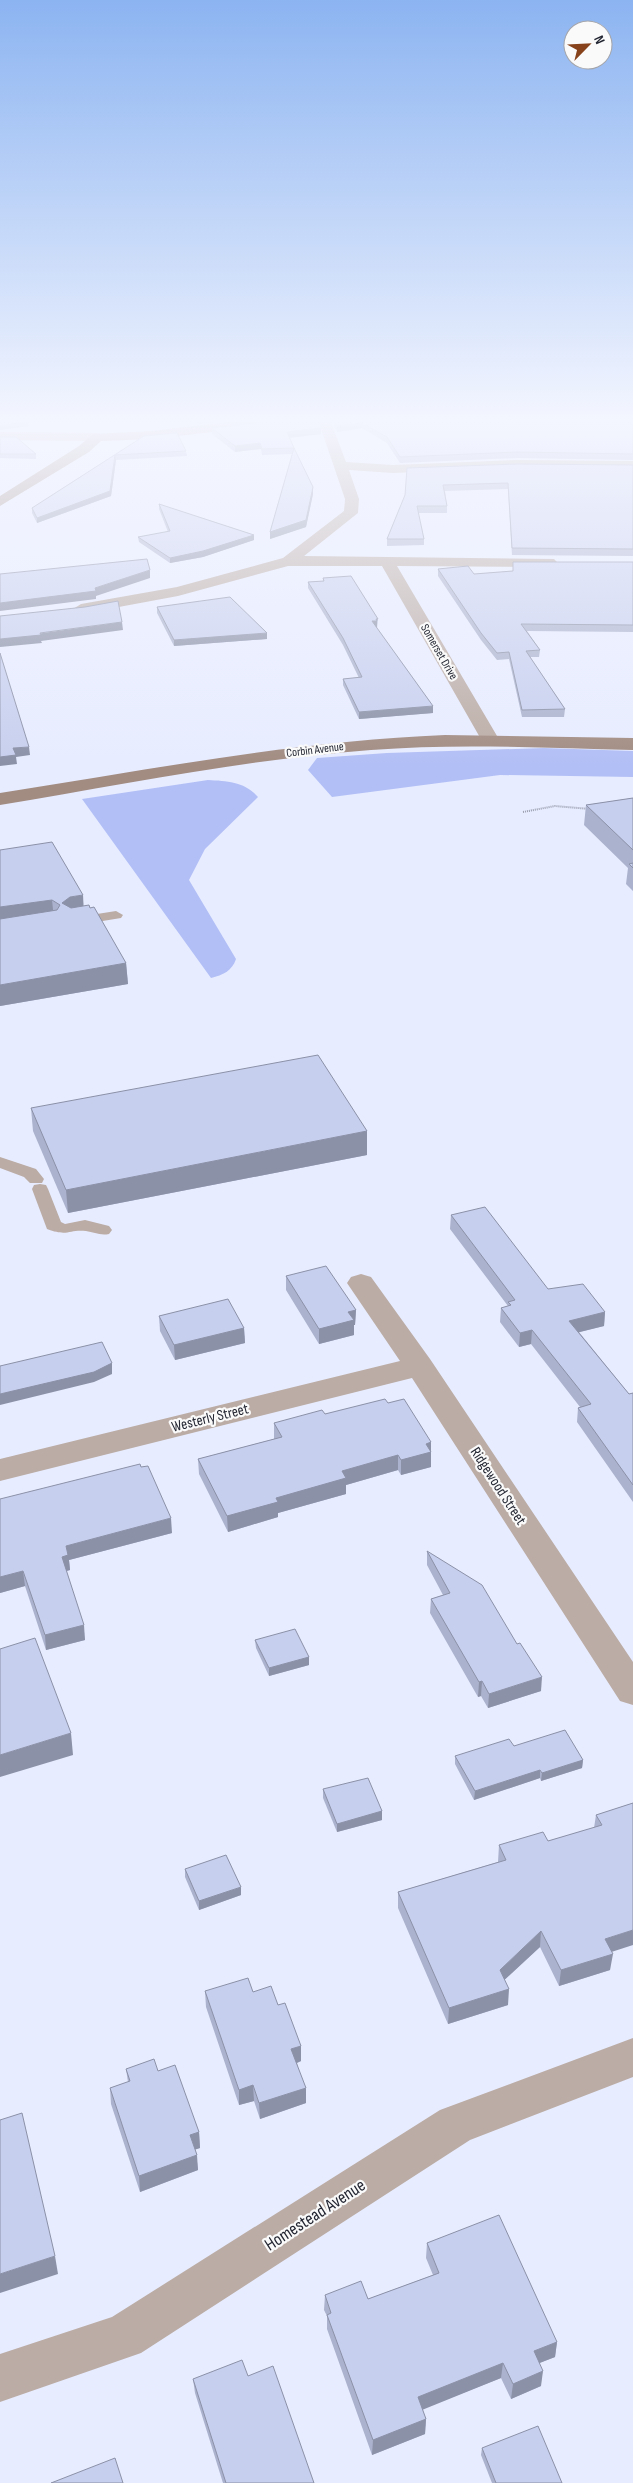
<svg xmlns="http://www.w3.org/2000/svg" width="633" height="2483" font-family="'Sofia Sans Condensed',sans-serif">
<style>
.green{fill:#b2bff6}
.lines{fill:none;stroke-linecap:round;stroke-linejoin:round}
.path{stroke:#9a9eae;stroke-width:2;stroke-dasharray:1 1;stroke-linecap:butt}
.service{fill:#bbaca5;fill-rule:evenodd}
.minor{fill:#bbaca5;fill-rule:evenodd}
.secondary{fill:#a28c82;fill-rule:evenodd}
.wall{fill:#abb2cd}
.shaded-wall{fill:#8b91a7}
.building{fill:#c7cfee;stroke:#8b91a7}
.labels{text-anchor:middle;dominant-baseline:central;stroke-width:4.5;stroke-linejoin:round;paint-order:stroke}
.far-street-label{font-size:12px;fill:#232632;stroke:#fafafa}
.street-label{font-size:15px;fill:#232632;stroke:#fafafa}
.near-street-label{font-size:18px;fill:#232632;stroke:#fafafa}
</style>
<rect width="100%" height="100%" fill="#e7ecff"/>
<g class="green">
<path d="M 544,748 L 633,751 L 633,777 L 500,775 L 332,797 L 308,770 L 317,758 L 387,753 Z"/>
<path d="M 208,780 C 228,781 245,782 258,797 L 205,849 L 189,880 L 236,959 C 232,971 223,975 211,978 L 82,799 Z"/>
</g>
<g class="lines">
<path class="path" d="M 523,812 L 555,806 L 590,809"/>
<g class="service">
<path d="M 116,911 L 123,915 L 121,918 L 78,925 L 71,921 L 78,917 Z"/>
<path d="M 0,1157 L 36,1169 L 44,1179 L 42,1183 L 30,1183 L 24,1177 L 0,1168 Z"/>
<path d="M 40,1184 L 46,1185 L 48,1189 L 61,1222 L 65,1224 L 85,1220 L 109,1226 L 112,1230 L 109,1234 C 100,1236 94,1232 86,1231 C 69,1229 68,1237 47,1229 L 32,1189 L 34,1185 Z"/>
</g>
<g class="minor">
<path d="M 317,417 L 329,417 L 346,462 L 393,465 L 517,460 L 633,461 L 633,469 L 517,468 L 393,473 L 349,470 L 359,499 L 358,513 L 304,556 L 554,559 L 557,562 L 549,567 L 397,566 L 500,741 L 498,745 L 484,745 L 482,741 L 382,566 L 288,566 L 178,596 L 81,614 L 73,609 L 81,604 L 177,587 L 283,558 L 344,511 L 345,499 Z"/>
<path d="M 0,432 L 98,433 L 105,437 L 98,441 L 0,440 Z"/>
<path d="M 361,1274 L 371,1277 L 430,1359 L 633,1662 L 633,1705 L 620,1701 L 412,1378 L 0,1481 L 0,1459 L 400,1361 L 347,1283 L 351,1277 Z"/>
<path d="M 633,2038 L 633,2077 L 470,2140 L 141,2353 L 0,2402 L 0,2354 L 112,2317 L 440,2110 Z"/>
</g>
<g class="secondary">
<path d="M 271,417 L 311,417 L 305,421 L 152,439 L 101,441 L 89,452 L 0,506 L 0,496 L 79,446 L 93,434 L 152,431 Z"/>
<path d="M 445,735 L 633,738 L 633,750 C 546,748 458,743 371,750 C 248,759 122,785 0,805 L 0,793 C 148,770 295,741 445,735 Z"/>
</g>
</g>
<g class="wall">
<path d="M 191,417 L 254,417 L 199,424 Z"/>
<path d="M 330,417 L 621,417 L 633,425 L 633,460 L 517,458 L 400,463 L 387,443 L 362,428 L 337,432 Z"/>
<path d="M 212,428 L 321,434 L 289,438 L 313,494 L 306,527 L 270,539 L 293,454 L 262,455 L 261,449 L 235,452 L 212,434 Z"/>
<path d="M 144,436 L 186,451 L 187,456 L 116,460 L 111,496 L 37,523 L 32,513 L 32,508 Z"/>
<path d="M 0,437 L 36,454 L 36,459 L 0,458 Z"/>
<path d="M 633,465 L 633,556 L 512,555 L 508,489 L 445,491 L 447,506 L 447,513 L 418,513 L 424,539 L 424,545 L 387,546 L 387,539 L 405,495 L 407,468 Z"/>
<path d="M 159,504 L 254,535 L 254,540 L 203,557 L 170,563 L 139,542 L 138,537 L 168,532 L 159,509 Z"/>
<path d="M 513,562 L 633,562 L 633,632 L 527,631 L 540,650 L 539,657 L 530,657 L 565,709 L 564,717 L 522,717 L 509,659 L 497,660 L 481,640 L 438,576 L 438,569 L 474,574 L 513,571 Z"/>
<path d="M 323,578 L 378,619 L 377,628 L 376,628 L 433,713 L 359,719 L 343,685 L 343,679 L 359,678 L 343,645 L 308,588 L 308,582 L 323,581 Z"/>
<path d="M 157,607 L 267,639 L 174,646 L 157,613 Z"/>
<path d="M 633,798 L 633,891 L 626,884 L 628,868 L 584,825 L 586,805 Z"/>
<path d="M 0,850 L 83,906 L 126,963 L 128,984 L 0,1006 Z"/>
<path d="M 31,1108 L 367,1131 L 367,1155 L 68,1213 L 33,1131 Z"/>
<path d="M 451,1215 L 548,1289 L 605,1312 L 604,1326 L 579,1332 L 629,1394 L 633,1393 L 633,1502 L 577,1422 L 578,1408 L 580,1407 L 531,1344 L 519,1347 L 500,1322 L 501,1308 L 508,1306 L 450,1229 Z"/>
<path d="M 286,1276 L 356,1310 L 355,1325 L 354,1325 L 354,1335 L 319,1344 L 286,1290 Z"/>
<path d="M 159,1316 L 244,1328 L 245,1343 L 175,1360 L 160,1331 Z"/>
<path d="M 388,1403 L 431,1442 L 431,1467 L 401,1475 L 398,1470 L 346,1485 L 346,1494 L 278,1513 L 278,1517 L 228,1532 L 199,1474 L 198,1459 L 274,1439 L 274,1423 Z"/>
<path d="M 0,1499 L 172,1533 L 69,1560 L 70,1570 L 66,1571 L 85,1640 L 46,1650 L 25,1586 L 0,1593 Z"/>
<path d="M 427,1551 L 541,1691 L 488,1708 L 481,1696 L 478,1697 L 430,1613 L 431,1599 L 443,1595 L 427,1565 Z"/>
<path d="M 255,1640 L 309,1657 L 309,1665 L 269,1676 L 256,1648 Z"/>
<path d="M 514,1746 L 583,1760 L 582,1768 L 541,1781 L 540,1778 L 474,1800 L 455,1764 L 455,1756 Z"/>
<path d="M 323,1789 L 382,1811 L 382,1820 L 337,1832 L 323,1798 Z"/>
<path d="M 633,1803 L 611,1952 L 610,1970 L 559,1986 L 540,1947 L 504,1980 L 508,2005 L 448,2024 L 398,1908 L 398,1892 L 498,1862 L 499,1845 L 548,1841 L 594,1828 L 596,1815 Z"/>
<path d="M 185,1869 L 241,1895 L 199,1910 L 185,1877 Z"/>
<path d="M 205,1991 L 253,1992 L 301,2046 L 301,2061 L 297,2063 L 306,2103 L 260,2119 L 254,2101 L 239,2105 L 206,2007 Z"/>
<path d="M 126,2069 L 158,2071 L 199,2132 L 200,2148 L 195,2149 L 198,2170 L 140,2192 L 111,2104 L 110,2088 L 128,2082 Z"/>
<path d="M 427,2243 L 557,2342 L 555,2357 L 539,2363 L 541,2386 L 511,2399 L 501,2378 L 422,2409 L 426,2419 L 425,2434 L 372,2455 L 327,2329 L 327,2316 L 324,2310 L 325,2295 L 368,2299 L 433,2275 L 426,2258 Z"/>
<path d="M 248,2376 L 314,2483 L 223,2483 L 195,2393 L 193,2379 Z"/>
<path d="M 482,2448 L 562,2483 L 492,2483 L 481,2455 Z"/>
</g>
<g class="shaded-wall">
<path d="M 205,417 L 254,417 L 199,424 L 199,418 Z"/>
<path d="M 28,421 L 29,426 L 0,430 L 0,426 Z"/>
<path d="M 362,423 L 362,428 L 337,432 L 337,426 Z"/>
<path d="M 321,428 L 321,434 L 287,438 L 287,432 Z"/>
<path d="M 260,443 L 261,449 L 235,452 L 235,446 Z"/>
<path d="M 115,455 L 116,460 L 111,496 L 37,523 L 37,518 Z"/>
<path d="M 313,487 L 313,494 L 306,527 L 270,539 L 270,532 Z"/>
<path d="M 254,535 L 254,540 L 203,557 L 170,563 L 170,558 Z"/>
<path d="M 150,570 L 150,578 L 96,596 L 96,599 L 0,611 L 0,603 L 95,588 Z"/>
<rect x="372" y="621" width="5" height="7"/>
<path d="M 122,622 L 123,630 L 41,641 L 42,643 L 0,647 L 0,639 Z"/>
<path d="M 267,633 L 267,639 L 174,646 L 174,640 Z"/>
<path d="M 433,706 L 433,713 L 359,719 L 359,712 Z"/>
<path d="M 29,747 L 30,755 L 16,757 L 17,764 L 0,766 L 0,757 L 13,748 Z"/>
<path d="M 83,895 L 84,914 L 71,916 L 62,903 L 70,897 Z"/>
<path d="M 52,900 L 54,919 L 0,927 L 0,907 Z"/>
<path d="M 126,963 L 128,984 L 0,1006 L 0,985 Z"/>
<path d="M 367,1131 L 367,1155 L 68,1213 L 66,1190 Z"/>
<path d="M 356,1310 L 355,1325 L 354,1325 L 354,1335 L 319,1344 L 319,1329 L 348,1312 Z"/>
<path d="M 605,1312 L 604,1326 L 568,1335 L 569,1321 Z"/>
<path d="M 244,1328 L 245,1343 L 175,1360 L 174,1345 Z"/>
<path d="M 532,1330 L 531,1344 L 519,1347 L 520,1333 Z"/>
<path d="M 112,1363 L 112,1374 L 94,1382 L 0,1405 L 0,1394 Z"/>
<path d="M 431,1442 L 431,1467 L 401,1475 L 401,1460 L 426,1444 Z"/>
<path d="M 398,1455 L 398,1470 L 346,1485 L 346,1494 L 278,1513 L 278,1517 L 228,1532 L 227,1516 L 276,1498 L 342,1471 Z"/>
<path d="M 171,1518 L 172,1533 L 69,1560 L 70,1570 L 63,1572 L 62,1557 L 66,1546 Z"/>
<path d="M 23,1571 L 25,1586 L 0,1593 L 0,1577 Z"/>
<path d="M 84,1625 L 85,1640 L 46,1650 L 45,1635 Z"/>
<path d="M 309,1657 L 309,1665 L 269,1676 L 269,1668 Z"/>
<path d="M 542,1677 L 541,1691 L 488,1708 L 489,1694 Z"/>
<path d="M 482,1681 L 481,1696 L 478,1697 L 479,1682 Z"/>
<path d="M 71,1733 L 73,1755 L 0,1777 L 0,1755 Z"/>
<path d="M 583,1760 L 582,1768 L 541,1781 L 542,1773 Z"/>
<path d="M 540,1770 L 540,1778 L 474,1800 L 475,1791 Z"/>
<path d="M 382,1811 L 382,1820 L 337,1832 L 337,1824 Z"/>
<path d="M 241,1887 L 241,1895 L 199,1910 L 199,1901 Z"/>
<path d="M 633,1930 L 633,1945 L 602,1955 L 605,1939 Z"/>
<path d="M 541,1931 L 540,1947 L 498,1986 L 500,1970 Z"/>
<path d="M 613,1954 L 610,1970 L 559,1986 L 561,1970 Z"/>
<path d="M 509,1989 L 508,2005 L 448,2024 L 449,2008 Z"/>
<path d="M 301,2046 L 301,2061 L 292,2065 L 291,2049 Z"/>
<path d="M 253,2085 L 254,2101 L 239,2105 L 239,2090 Z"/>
<path d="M 306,2088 L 306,2103 L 260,2119 L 259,2103 Z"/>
<path d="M 199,2132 L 200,2148 L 191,2151 L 190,2135 Z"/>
<path d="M 197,2155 L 198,2170 L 140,2192 L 139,2176 Z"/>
<path d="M 55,2256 L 58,2274 L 0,2293 L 0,2274 Z"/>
<path d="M 557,2342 L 555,2357 L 532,2366 L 534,2351 Z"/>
<path d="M 503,2363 L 501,2378 L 417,2412 L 418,2397 Z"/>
<path d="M 543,2371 L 541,2386 L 511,2399 L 513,2384 Z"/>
<path d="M 426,2419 L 425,2434 L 372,2455 L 373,2440 Z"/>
</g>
<g class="building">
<path d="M 0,417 L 23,417 L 28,421 L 0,426 Z"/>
<path d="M 305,417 L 318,417 L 321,428 L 287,432 L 294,448 L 262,449 L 260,443 L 235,446 L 212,428 Z"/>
<path d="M 333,417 L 621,417 L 633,425 L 633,454 L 517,452 L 400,457 L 387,437 L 362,423 L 337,426 Z"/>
<path d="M 177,433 L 186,451 L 115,455 L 110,491 L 37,518 L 32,508 L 144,436 Z"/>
<path d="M 0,437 L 16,437 L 36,454 L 0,454 Z"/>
<path d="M 294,448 L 313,487 L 306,520 L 270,532 Z"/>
<path d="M 517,464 L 633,465 L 633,549 L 512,548 L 508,483 L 443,485 L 447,506 L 417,506 L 424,539 L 387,539 L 405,495 L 407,468 Z"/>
<path d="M 159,504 L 254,535 L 203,551 L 170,558 L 138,537 L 170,531 Z"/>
<path d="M 147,559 L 150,570 L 95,588 L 96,591 L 0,603 L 0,574 Z"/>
<path d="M 513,562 L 633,562 L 633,625 L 521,624 L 540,650 L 526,651 L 565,709 L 522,710 L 509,652 L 497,653 L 481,633 L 438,569 L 468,566 L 474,574 L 513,571 Z"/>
<path d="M 351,576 L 378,619 L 376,619 L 377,621 L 372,621 L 433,706 L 359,712 L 343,679 L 362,677 L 343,638 L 308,582 L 324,581 L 323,578 Z"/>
<path d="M 230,597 L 267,633 L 174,640 L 157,607 Z"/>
<path d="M 118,601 L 122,622 L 40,633 L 41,635 L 0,639 L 0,616 L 85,607 Z"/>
<path d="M 0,653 L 29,747 L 13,748 L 16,755 L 0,757 Z"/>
<path d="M 633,798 L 633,850 L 586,805 Z"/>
<path d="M 52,842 L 83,895 L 70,897 L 62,903 L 71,908 L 89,905 L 90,908 L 94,907 L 126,963 L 0,985 L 0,919 L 57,910 L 60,905 L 52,900 L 0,907 L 0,850 Z"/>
<path d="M 633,863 L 633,868 L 629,864 Z"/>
<path d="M 318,1055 L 367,1131 L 66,1190 L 31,1108 Z"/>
<path d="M 485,1207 L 548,1289 L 583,1284 L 605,1312 L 569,1321 L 629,1394 L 633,1393 L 633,1485 L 578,1408 L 591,1404 L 532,1330 L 520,1333 L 501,1308 L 511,1305 L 508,1302 L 515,1300 L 451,1215 Z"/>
<path d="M 326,1266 L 356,1310 L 348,1312 L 354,1320 L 319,1329 L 286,1276 Z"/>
<path d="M 228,1299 L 244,1328 L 174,1345 L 159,1316 Z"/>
<path d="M 102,1342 L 112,1363 L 94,1372 L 0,1394 L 0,1366 Z"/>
<path d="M 385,1399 L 388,1403 L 404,1399 L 431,1442 L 426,1444 L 431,1452 L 401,1460 L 398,1455 L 342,1471 L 346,1478 L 276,1498 L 278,1502 L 227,1516 L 198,1459 L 282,1437 L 274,1423 L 322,1410 L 325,1414 Z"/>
<path d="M 140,1464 L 141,1467 L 148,1466 L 171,1518 L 66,1546 L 68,1555 L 62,1557 L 84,1625 L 45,1635 L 23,1571 L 0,1577 L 0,1499 Z"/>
<path d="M 427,1551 L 482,1585 L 517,1644 L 520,1643 L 542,1677 L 489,1694 L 482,1681 L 479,1682 L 431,1599 L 450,1593 Z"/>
<path d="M 295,1629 L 309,1657 L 269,1668 L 255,1640 Z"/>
<path d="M 35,1638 L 71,1733 L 0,1755 L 0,1649 Z"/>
<path d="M 565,1730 L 583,1760 L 542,1773 L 540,1770 L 475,1791 L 455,1756 L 509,1739 L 514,1746 Z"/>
<path d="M 368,1778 L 382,1811 L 337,1824 L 323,1789 Z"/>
<path d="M 633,1803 L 633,1930 L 605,1939 L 613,1954 L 561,1970 L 541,1931 L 500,1970 L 509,1989 L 449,2008 L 398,1892 L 506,1860 L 499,1845 L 543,1832 L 548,1841 L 602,1825 L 596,1815 Z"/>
<path d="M 226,1855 L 241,1887 L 199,1901 L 185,1869 Z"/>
<path d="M 248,1978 L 253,1992 L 271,1986 L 278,2005 L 285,2003 L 301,2046 L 291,2049 L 306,2088 L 259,2103 L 253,2085 L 239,2090 L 205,1991 Z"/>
<path d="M 154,2059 L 158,2071 L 175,2065 L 199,2132 L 190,2135 L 197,2155 L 139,2176 L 110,2088 L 130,2081 L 126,2069 Z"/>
<path d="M 22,2113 L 55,2256 L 0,2274 L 0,2120 Z"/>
<path d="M 499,2215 L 557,2342 L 534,2351 L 543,2371 L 513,2384 L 503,2363 L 418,2397 L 426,2419 L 373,2440 L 327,2315 L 331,2313 L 325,2295 L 361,2281 L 368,2299 L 439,2273 L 427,2243 Z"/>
<path d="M 242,2360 L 248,2376 L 273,2366 L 314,2483 L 226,2483 L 193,2379 Z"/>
<path d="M 538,2426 L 562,2483 L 496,2483 L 482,2448 Z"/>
<path d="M 115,2458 L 123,2483 L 51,2483 Z"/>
</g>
<linearGradient id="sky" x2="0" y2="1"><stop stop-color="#8cb4f1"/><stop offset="0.55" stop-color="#f4f6ff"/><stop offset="1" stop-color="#f4f6ff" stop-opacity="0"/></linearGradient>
<rect width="633" height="765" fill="url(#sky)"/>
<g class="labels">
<g class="far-street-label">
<text transform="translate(439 652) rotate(60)">Somerset Drive</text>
<text transform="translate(315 750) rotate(-7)">Corbin Avenue</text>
</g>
<g class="street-label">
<text transform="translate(210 1418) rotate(-14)">Westerly Street</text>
<text transform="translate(498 1486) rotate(57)">Ridgewood Street</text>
</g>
<g class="near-street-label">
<text transform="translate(315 2215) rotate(-33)">Homestead Avenue</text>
</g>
</g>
<g transform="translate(588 45) rotate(66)"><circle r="24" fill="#fafafa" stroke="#a4a5aa"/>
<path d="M0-4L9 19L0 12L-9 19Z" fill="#87421b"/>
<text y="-8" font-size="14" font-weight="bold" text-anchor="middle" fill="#232632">N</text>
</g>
</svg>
